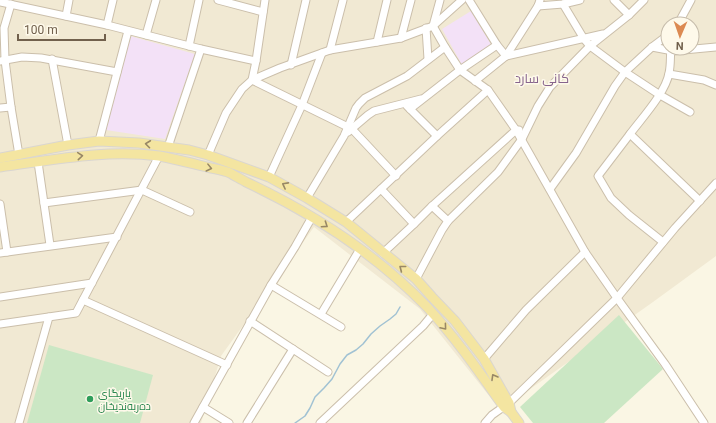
<svg xmlns="http://www.w3.org/2000/svg" width="716" height="423" font-family="Roboto,Cairo,sans-serif">
<style>
.residential{fill:#f1e9d3;fill-rule:evenodd}
.education{fill:#f3e1f7}
.green{fill:#cbe7c4}
.lines{fill:none;stroke-linecap:round;stroke-linejoin:round}
.stream{stroke:#a1c2d3;stroke-width:1.5}
.minor-casing{stroke:#cbbfab;stroke-width:9}
.major-casing{stroke:#dad6d0;stroke-width:11}
.minor{stroke:#fff;stroke-width:7}
.major{stroke:#f4e5a1;stroke-width:9}
.oneway{stroke:#988866}
.leisure-dot{fill:#2e9e5b;stroke:#fef9ea;stroke-width:1.5}
.labels{text-anchor:middle;dominant-baseline:central;stroke-width:3;stroke-linejoin:round;paint-order:stroke}
.leisure-label{font-size:11px;fill:#27864d;stroke:#fef9ea;text-anchor:start}
.quarter-label{font-size:13px;fill:#87648d;stroke:#fef9ea}
</style>
<rect width="100%" height="100%" fill="#faf6e4"/>
<path class="residential" d="M 0,0 L 716,0 L 716,256 L 653,302 L 516,399 L 502,412 L 420,309 L 314,227 L 221,356 L 201,423 L 0,423 ZM 668,24 L 692,24 L 692,48 L 668,48 Z"/>
<g class="education">
<path d="M 471,11 L 492,46 L 462,65 L 442,29 Z"/>
<path d="M 130,36 L 195,54 L 165,139 L 106,130 Z"/>
</g>
<g class="green">
<path d="M 619,315 L 663,369 L 604,423 L 533,423 L 520,407 Z"/>
<path d="M 49,345 L 153,375 L 140,423 L 27,423 Z"/>
</g>
<g class="lines">
<path class="stream" d="M 295,423 L 305,416 L 310,408 L 315,397 L 324,388 L 332,379 L 340,364 L 347,355 L 356,350 L 363,344 L 371,334 L 380,326 L 390,319 L 396,314 L 400,307"/>
<defs>
<g id="minor">
<path d="M 218,0 L 263,12"/>
<path d="M 265,0 L 256,61 L 252,80 L 352,129 L 396,176"/>
<path d="M 440,0 L 433,26 L 445,47 L 460,70 L 488,90 L 516,130 L 585,252 L 617,298 L 665,364 L 704,423"/>
<path d="M 469,0 L 497,45 L 506,56"/>
<path d="M 614,0 L 629,15"/>
<path d="M 0,2 L 107,25 L 201,49 L 256,61"/>
<path d="M 11,4 L 4,28 L 5,60 L 11,107 L 19,155"/>
<path d="M 563,4 L 584,39 L 590,46 L 625,72 L 660,95 L 690,112"/>
<path d="M 538,6 L 563,4 L 580,0"/>
<path d="M 66,16 L 69,0"/>
<path d="M 678,24 L 691,0"/>
<path d="M 107,25 L 113,0"/>
<path d="M 426,28 L 428,59"/>
<path d="M 146,35 L 156,0"/>
<path d="M 401,38 L 411,0"/>
<path d="M 377,42 L 387,0"/>
<path d="M 189,46 L 199,0"/>
<path d="M 652,47 L 673,51 L 716,47"/>
<path d="M 671,48 C 670,56 671,65 669,73 C 666,92 642,118 630,134 L 700,201"/>
<path d="M 330,50 L 343,0"/>
<path d="M 506,56 L 603,34"/>
<path d="M 52,59 L 68,145"/>
<path d="M 0,61 L 22,57 L 41,58 L 117,72"/>
<path d="M 291,65 L 306,0"/>
<path d="M 669,74 L 704,80 L 716,85"/>
<path d="M 475,81 L 506,56 L 538,6 L 540,0"/>
<path d="M 407,106 L 437,136"/>
<path d="M 0,108 L 11,107"/>
<path d="M 410,109 L 460,70 L 497,45"/>
<path d="M 348,132 L 368,115 L 374,111 L 421,99"/>
<path d="M 630,134 L 598,176 L 611,198 L 629,215 L 663,242"/>
<path d="M 99,141 L 128,31"/>
<path d="M 168,147 L 201,49"/>
<path d="M 208,155 L 226,113 L 242,89 L 252,80 L 280,68 L 330,50 L 401,38 L 433,26 L 462,0"/>
<path d="M 38,162 L 50,245"/>
<path d="M 269,177 L 302,105 L 322,53"/>
<path d="M 381,189 L 414,224"/>
<path d="M 550,189 L 576,153 L 615,86 L 625,72 L 652,47 L 668,35"/>
<path d="M 307,198 L 344,136 L 356,108 L 359,104 L 365,98 L 407,76 L 445,47"/>
<path d="M 44,203 L 142,190 L 190,212"/>
<path d="M 0,204 L 7,252"/>
<path d="M 432,206 L 448,221"/>
<path d="M 346,222 L 437,136 L 488,90"/>
<path d="M 0,253 L 117,237"/>
<path d="M 383,253 L 414,224 L 432,206 L 516,130 L 519,130"/>
<path d="M 416,279 L 442,230 L 448,221 L 498,172 L 522,139 L 538,106 L 550,87 L 590,46 L 629,15 L 644,0"/>
<path d="M 271,285 L 341,327"/>
<path d="M 0,297 L 92,283"/>
<path d="M 83,300 L 227,365"/>
<path d="M 321,314 L 360,249"/>
<path d="M 250,321 L 328,372"/>
<path d="M 0,324 L 76,313 L 159,156"/>
<path d="M 484,359 L 526,310 L 585,252"/>
<path d="M 203,407 L 229,423"/>
<path d="M 19,423 L 49,317"/>
<path d="M 194,423 L 271,285 L 295,247 L 312,217"/>
<path d="M 247,423 L 293,349"/>
<path d="M 320,423 L 423,326 L 433,314"/>
<path d="M 485,423 L 492,415 L 509,403 L 617,298 L 675,228 L 716,183"/>
</g>
<g id="major">
<path d="M 0,158 L 68,145 L 99,141 L 139,143 L 189,150 L 208,155 L 269,177 L 307,198 L 346,222 L 416,279 L 432,297 L 455,321 L 484,359 L 509,403 L 511,412"/>
<path d="M 0,167 C 53,160 106,149 159,156 C 175,159 191,163 207,167 C 214,169 223,170 230,173 C 235,176 241,179 246,182 C 312,213 376,254 427,307 C 456,338 480,373 504,407 L 511,412 L 519,423"/>
</g>
</defs>
<use href="#minor" class="minor-casing"/>
<use href="#major" class="major-casing"/>
<use href="#minor" class="minor"/>
<use href="#major" class="major"/>
</g>
<defs><path id="oneway-chevron" d="M-2-3.5L2.5 0L-2 3.5" fill="none" stroke-width="1.6" stroke-linecap="round" stroke-linejoin="round"/></defs>
<g class="oneway">
<use href="#oneway-chevron" transform="translate(148 144) rotate(-173)"/>
<use href="#oneway-chevron" transform="translate(80 156) rotate(-5)"/>
<use href="#oneway-chevron" transform="translate(209 168) rotate(14)"/>
<use href="#oneway-chevron" transform="translate(285 185) rotate(-152)"/>
<use href="#oneway-chevron" transform="translate(325 225) rotate(34)"/>
<use href="#oneway-chevron" transform="translate(402 268) rotate(-142)"/>
<use href="#oneway-chevron" transform="translate(444 327) rotate(50)"/>
<use href="#oneway-chevron" transform="translate(494 377) rotate(-120)"/>
</g>
<circle class="leisure-dot" cx="90" cy="399" r="4"/>
<g class="labels">
<g class="leisure-label">
<text x="98" y="393">یاریگاى<tspan x="98" dy="13">ده‌ربه‌ندیخان</tspan></text>
</g>
<g class="quarter-label">
<text x="542" y="78">کانی سارد</text>
</g>
</g>
<g transform="translate(680 36) rotate(182)"><circle r="19" fill="#fef9ea" stroke="#c6bcab"/>
<path d="M0-3L7 15L0 10L-7 15Z" fill="#dc8a52"/>
<text y="-6" font-size="11" font-weight="bold" text-anchor="middle" fill="#71604c">N</text>
</g>
<path d="M18 34v6h87v-6" fill="none" stroke="#71604c" stroke-width="2"/>
<text x="24" y="34" font-size="12" fill="#71604c" stroke="#fef9ea" stroke-width="3" paint-order="stroke">100 m</text>
</svg>
